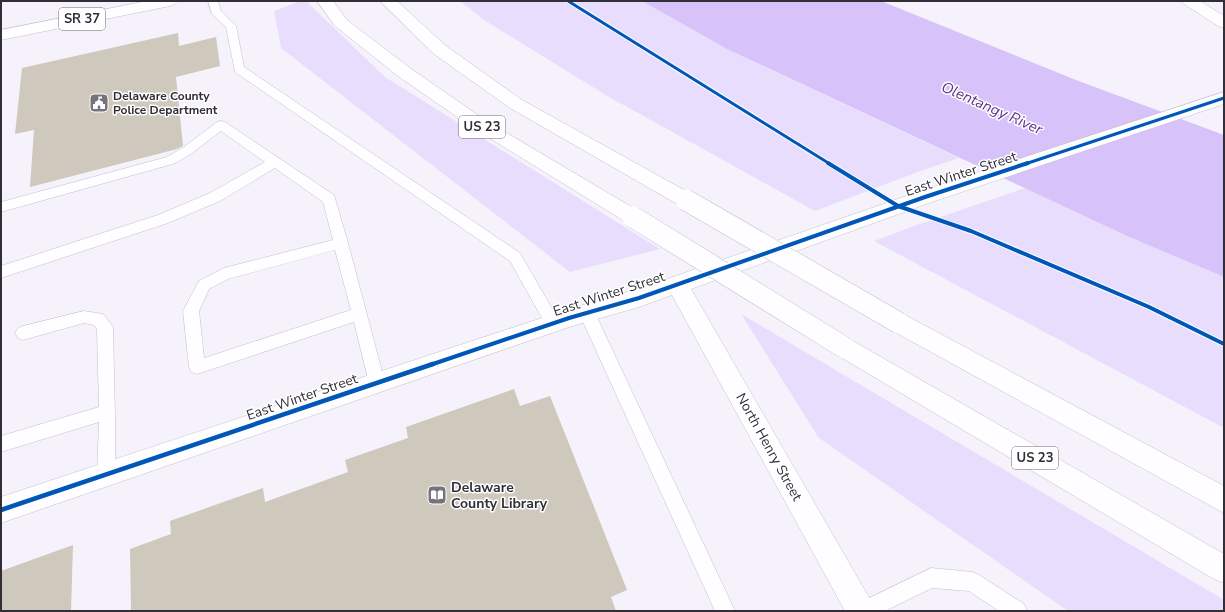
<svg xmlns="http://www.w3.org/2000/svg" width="1225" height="612" font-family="'Nunito Sans',sans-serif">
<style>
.green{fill:#e8ddfd}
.water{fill:#d7c2fa}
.building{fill:#cec8bd}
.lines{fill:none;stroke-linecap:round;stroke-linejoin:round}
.lane-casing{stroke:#c4c0ca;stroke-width:1}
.street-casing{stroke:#c4c0ca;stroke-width:1}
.highway-casing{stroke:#c4c0ca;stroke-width:1}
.lane{fill:#fefdff;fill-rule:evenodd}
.street{fill:#fefdff;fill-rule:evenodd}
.highway{fill:#fefdff;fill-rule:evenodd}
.highway-bridge-casing{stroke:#c4c0ca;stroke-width:22;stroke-linecap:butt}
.highway-bridge{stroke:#fefdff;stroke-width:21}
.cycleway-far2-casing{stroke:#fff;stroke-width:5}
.cycleway-far1-casing{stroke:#fff;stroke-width:6}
.cycleway-casing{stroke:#fff;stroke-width:7}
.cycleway-far2{stroke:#0057b8;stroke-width:3}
.cycleway-far1{stroke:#0057b8;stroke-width:4}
.cycleway{stroke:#0057b8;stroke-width:4.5}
.labels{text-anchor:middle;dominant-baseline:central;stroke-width:3;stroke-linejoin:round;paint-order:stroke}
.far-poi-label{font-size:12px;font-weight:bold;fill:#322e38;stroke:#fff;text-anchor:start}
.shield{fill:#fff;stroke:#706d74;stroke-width:1}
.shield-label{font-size:13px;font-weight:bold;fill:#322e38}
.street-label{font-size:14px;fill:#322e38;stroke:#fff}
.poi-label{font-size:14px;font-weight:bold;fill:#322e38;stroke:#fff;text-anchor:start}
.water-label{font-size:15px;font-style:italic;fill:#5b358b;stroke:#fff}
</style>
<rect width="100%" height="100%" fill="#f5f2fc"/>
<g class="green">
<path d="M 301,1 L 306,1 L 385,77 L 660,249 L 570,272 L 281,48 L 274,11 Z"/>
<path d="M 460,1 L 642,1 L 727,49 L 959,158 L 920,171 L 815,211 L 609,97 L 484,20 Z"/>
<path d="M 1025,188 L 1127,236 L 1224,277 L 1224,428 L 874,241 L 917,225 Z"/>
<path d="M 741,314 L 1224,600 L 1224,611 L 1068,611 L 819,438 Z"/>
</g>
<path class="water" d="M 642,1 L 881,1 L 1076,80 L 1224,135 L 1224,277 L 1127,236 L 727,49 Z"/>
<g class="building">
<path d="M 178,33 L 179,46 L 216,37 L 220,66 L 176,77 L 183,146 L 177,149 L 30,187 L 34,130 L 15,134 L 22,68 Z"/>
<path d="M 514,389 L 520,406 L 550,396 L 627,590 L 611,597 L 616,611 L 131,611 L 130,549 L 171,534 L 170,521 L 263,488 L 265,502 L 348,472 L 345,460 L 408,438 L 406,427 Z"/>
<path d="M 73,545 L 71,611 L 1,611 L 1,571 Z"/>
</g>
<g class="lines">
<defs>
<g id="lane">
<path d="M 208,1 L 218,1 L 221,11 L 236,26 L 244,67 L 520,253 L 558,319 L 561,324 L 558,329 L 553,330 L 548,329 L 510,261 L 235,72 L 226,27 L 212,14 Z"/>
<path d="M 221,121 L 225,122 L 334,195 L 348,243 L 385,383 L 383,388 L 377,390 L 371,388 L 369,383 L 354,322 L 197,374 L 191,372 L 189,367 L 183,311 L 199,281 L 224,268 L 333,240 L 323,202 L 275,168 L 220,201 L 168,223 L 1,278 L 1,266 L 158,215 L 210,193 L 265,162 L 221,131 L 192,153 L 176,163 L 1,212 L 1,202 L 167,157 L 184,147 L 217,122 ZM 335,250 L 351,310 L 204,358 L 199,311 L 209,289 L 228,279 Z"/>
<path d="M 587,307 L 592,309 L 595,313 L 735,611 L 715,611 L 579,313 L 582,309 Z"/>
<path d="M 84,311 L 103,314 L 113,327 L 115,417 L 115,474 L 112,480 L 106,482 L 100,480 L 97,474 L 99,422 L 1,452 L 1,436 L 99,407 L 97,329 L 94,325 L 84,323 L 23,340 L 18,338 L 15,333 L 18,328 L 23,326 Z"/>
<path d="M 931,568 L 972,572 L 979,575 L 1024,604 L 1027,611 L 999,611 L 969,591 L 932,588 L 885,611 L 854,611 L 857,604 Z"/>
</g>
<g id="street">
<path d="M 1181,1 L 1200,1 L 1224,16 L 1224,28 L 1218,26 L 1184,4 Z"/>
<path d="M 1224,92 L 1224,104 L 932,202 L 691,289 L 871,601 L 875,611 L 845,611 L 672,295 L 639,307 L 569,327 L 1,523 L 1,497 L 569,309 L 638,289 L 918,192 Z"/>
</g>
<g id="highway">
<path d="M 147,1 L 178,1 L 175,4 L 170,6 L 1,40 L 1,30 Z"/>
<path d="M 317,1 L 333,1 L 347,20 L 410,68 L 485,120 L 640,212 L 643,217 L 640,222 L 633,225 L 626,222 L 473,128 L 398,76 L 335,26 Z"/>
<path d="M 380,1 L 397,1 L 446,46 L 522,100 L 693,195 L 696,200 L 693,205 L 686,207 L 679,205 L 510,108 L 434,54 Z"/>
<path d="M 899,314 L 907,316 L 1224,486 L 1224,513 L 891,330 L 888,323 L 891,316 Z"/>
<path d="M 845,338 L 853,341 L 1224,554 L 1224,583 L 1214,579 L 837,355 L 834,348 L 837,341 Z"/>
</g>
</defs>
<use href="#lane" class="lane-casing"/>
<use href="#street" class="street-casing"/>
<use href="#highway" class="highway-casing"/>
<use href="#lane" class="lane"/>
<use href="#street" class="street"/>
<use href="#highway" class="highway"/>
<defs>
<g id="highway-bridge">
<path d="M 686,200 L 899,323"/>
<path d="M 633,217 L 845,348"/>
</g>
</defs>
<use href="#highway-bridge" class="highway-bridge-casing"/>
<use href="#highway-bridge" class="highway-bridge"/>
<defs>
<g id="cycleway-far2">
<path d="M 568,1 L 830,164"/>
<path d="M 1025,164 L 1224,98"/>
</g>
<g id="cycleway-far1">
<path d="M 828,163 L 898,206 L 971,231 L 1149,307 L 1224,344"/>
<path d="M 430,365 L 569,318 L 639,298 L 925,197 L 1028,163"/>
</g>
<path id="cycleway" d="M 1,510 L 433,364"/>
</defs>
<use href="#cycleway-far2" class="cycleway-far2-casing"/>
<use href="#cycleway-far1" class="cycleway-far1-casing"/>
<use href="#cycleway" class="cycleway-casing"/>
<use href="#cycleway-far2" class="cycleway-far2"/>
<use href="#cycleway-far1" class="cycleway-far1"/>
<use href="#cycleway" class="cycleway"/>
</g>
<defs>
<symbol id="civic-square" viewBox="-11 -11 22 22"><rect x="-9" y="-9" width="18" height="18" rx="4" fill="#76737d" stroke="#fff"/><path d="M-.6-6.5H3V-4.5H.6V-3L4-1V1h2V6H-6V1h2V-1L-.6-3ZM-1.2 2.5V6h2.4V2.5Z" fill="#fff"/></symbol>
<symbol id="library-square" viewBox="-11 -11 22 22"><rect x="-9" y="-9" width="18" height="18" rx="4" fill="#76737d" stroke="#fff"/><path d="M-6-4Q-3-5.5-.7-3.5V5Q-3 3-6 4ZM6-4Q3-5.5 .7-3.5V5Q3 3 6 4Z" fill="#fff"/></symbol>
</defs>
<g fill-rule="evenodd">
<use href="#civic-square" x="88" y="92" width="22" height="22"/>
<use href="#library-square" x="426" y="484" width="22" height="22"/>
</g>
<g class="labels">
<g class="far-poi-label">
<text x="113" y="96">Delaware County<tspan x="113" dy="14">Police Department</tspan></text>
</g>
<g class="shield">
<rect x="59" y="8" width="46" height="22" rx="3"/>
<rect x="459" y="116" width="46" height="22" rx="3"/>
<rect x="1012" y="447" width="46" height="22" rx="3"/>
</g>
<g class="shield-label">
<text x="82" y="19">SR 37</text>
<text x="482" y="127">US 23</text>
<text x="1035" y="458">US 23</text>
</g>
<g class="street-label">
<text transform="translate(961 174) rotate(-18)">East Winter Street</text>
<text transform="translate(609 294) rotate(-18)">East Winter Street</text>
<text transform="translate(302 397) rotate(-19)">East Winter Street</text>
<text transform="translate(769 447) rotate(61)">North Henry Street</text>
</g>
<g class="poi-label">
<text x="451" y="487">Delaware<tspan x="451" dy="16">County Library</tspan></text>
</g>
<g class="water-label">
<text transform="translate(992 108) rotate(24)">Olentangy River</text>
</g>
</g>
<rect width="1225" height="612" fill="none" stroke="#322e38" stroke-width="4"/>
</svg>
